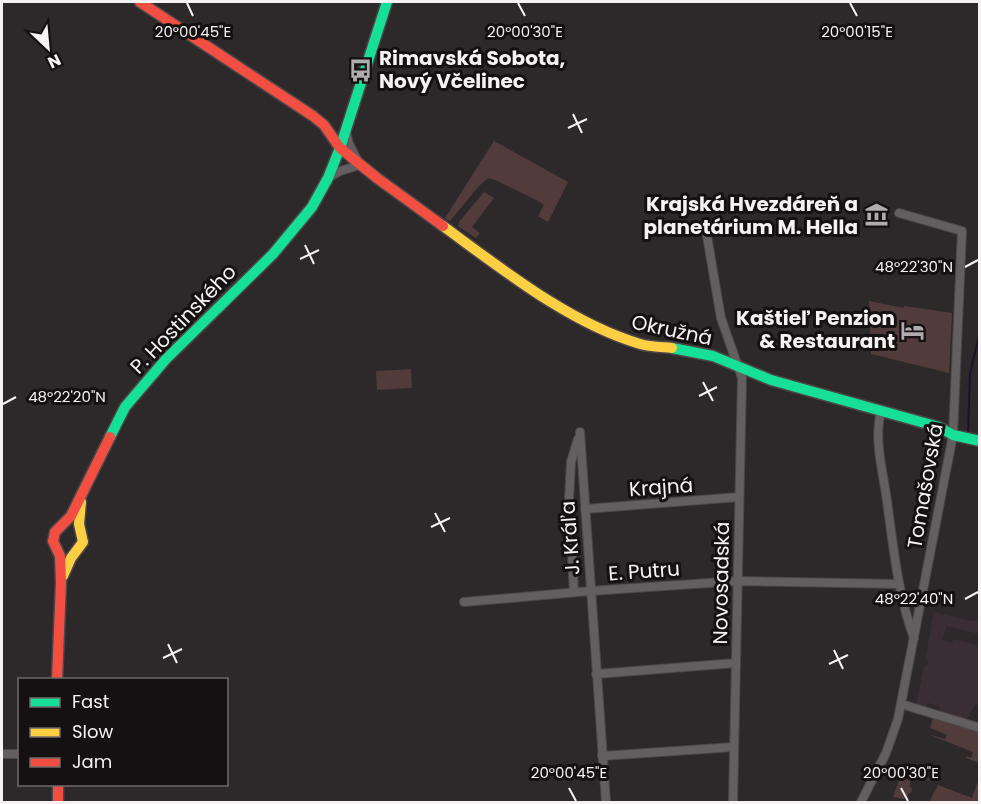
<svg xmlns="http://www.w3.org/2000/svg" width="981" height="804" font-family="Poppins,sans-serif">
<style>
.built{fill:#3a2d34}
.green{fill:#513c3b}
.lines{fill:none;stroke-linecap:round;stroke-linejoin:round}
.stream{stroke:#1e1028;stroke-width:2}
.street-casing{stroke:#4b4749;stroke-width:10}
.fast-casing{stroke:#4b4749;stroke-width:13}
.slow-casing{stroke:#4b4749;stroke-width:13}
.jam-casing{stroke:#4b4749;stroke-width:13}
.street{stroke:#635f61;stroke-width:8}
.fast{stroke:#16e098;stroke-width:10}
.slow{stroke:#ffcf43;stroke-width:10}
.jam{stroke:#f24e42;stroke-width:10}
.ticks{fill:none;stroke:#f6f1f3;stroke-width:2}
.labels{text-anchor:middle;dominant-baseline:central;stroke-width:6;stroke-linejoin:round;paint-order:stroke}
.poi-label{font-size:20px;font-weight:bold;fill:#f6f1f3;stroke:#151113;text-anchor:end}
.street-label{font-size:20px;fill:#f6f1f3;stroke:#151113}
.ticks-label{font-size:15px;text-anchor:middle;fill:#f6f1f3;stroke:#151113;stroke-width:6;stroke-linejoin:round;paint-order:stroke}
</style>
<rect width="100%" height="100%" fill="#2d292b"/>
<path class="built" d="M 934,612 L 972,621 L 979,619 L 979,634 L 947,626 L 942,640 L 951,643 L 954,639 L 979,646 L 979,706 L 975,705 L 966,721 L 938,712 L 940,707 L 928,703 L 926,708 L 916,705 L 924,666 L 927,666 L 928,661 L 925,660 Z"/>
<g class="green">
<path d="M 494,141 L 568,182 L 548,222 L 538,216 L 544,205 L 538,201 L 493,179 L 488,178 L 479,186 L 450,221 L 445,218 Z"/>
<path d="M 484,192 L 494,198 L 472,227 L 480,233 L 476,238 L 458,226 L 459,222 Z"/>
<path d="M 869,301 L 903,308 L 904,306 L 952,313 L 949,373 L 871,354 Z"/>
<path d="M 411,369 L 412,388 L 377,390 L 376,371 Z"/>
<path d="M 933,718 L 979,731 L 979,763 L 966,758 L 966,756 L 971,758 L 973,752 L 928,734 L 945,739 L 947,735 L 930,728 Z"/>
<path d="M 903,770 L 931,779 L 930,781 L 917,776 L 912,777 L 909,787 L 912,788 L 912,791 L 904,799 L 893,797 Z"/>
<path d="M 979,778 L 979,802 L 929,802 L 938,785 L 972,798 Z"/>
</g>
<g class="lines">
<path class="stream" d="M 968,433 L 970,373 L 980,332"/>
<defs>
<g id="street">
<path d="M 328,178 L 340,171 L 360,165 L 349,144 L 346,132"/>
<path d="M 707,236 L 721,318 L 742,378 L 733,802"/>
<path d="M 881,412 C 874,437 882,469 886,494 C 893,543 897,592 914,638"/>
<path d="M 580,432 L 606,802"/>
<path d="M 585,509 L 739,497"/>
<path d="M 574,592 L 569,500 L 571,462 L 578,439"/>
<path d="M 464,602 L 590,591 L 738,581 L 899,584"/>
<path d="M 596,674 L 736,663"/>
<path d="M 901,704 L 980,728"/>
<path d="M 2,754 L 20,754"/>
<path d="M 602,756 L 734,747"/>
<path d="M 861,802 L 886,753 L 898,719 L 953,435 L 962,231 L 899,213"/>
</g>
<g id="fast">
<path d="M 672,348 L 713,356 L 771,380 L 939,427 L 953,435 L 980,441"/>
<path d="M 110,437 L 125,407 L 166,359 L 273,254 L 312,207 L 328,178 L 340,148 L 387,2"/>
</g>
<g id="slow">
<path d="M 443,226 C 502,269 569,323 640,344 C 650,347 662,347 672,348"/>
<path d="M 63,576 L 71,558 L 83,542 L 79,524 L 81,502"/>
</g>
<g id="jam">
<path d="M 140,2 L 313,116 L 324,125 L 340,148 L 377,178 L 443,226"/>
<path d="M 57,680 L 61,582 L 60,556 L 53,541 L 55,532 L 71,516 L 110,437"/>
<path d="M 58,784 L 58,802"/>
</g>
</defs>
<use href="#street" class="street-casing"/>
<use href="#fast" class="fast-casing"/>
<use href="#slow" class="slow-casing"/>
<use href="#jam" class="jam-casing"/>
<use href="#street" class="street"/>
<use href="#fast" class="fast"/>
<use href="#slow" class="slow"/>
<use href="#jam" class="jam"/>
</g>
<path class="ticks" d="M 187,3 L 193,16M 518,3 L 525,16M 850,3 L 857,16M 573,114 L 582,133M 568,128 L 587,119M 305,245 L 314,264M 300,259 L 319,250M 965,267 L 978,260M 703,382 L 713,401M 699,396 L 717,387M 3,404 L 16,397M 435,513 L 445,532M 431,527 L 450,518M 965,599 L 978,592M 168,644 L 177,663M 834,650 L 843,669M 163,658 L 182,649M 829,664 L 848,655M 569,788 L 576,801M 901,788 L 908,801"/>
<defs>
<symbol id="bus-bare" viewBox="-9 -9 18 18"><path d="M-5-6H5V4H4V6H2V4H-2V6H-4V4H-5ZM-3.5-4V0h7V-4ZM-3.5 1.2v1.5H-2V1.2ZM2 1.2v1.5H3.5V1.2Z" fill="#b0abad" stroke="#151113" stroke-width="2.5" paint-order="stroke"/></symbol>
<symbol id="museum-bare" viewBox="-9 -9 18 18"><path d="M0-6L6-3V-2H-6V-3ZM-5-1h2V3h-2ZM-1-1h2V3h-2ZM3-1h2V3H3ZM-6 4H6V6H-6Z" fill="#b0abad" stroke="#151113" stroke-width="2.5" paint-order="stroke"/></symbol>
<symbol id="hotel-bare" viewBox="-9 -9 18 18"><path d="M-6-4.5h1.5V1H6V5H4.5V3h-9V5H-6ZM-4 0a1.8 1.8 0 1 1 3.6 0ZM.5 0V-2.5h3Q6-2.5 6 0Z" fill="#b0abad" stroke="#151113" stroke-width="2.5" paint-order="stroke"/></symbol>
</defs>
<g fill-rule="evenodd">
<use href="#bus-bare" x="344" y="54" width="33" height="33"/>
<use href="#museum-bare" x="860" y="198" width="33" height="33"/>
<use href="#hotel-bare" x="896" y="314" width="33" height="33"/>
</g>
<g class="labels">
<g class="poi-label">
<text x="379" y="58" text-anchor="start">Rimavská Sobota,<tspan x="379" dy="23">Nový Včelinec</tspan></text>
<text x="858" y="204">Krajská Hvezdáreň a<tspan x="858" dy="23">planetárium M. Hella</tspan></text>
<text x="895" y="318">Kaštieľ Penzion<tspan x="895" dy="23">&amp; Restaurant</tspan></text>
</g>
<g class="street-label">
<text transform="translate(183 319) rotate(-46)">P. Hostinského</text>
<text transform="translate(672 330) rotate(12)">Okružná</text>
<text transform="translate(925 486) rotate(-80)">Tomašovská</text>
<text transform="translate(661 487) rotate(-4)">Krajná</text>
<text transform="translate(570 538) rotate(-94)">J. Kráľa</text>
<text transform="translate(644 571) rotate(-4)">E. Putru</text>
<text transform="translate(721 583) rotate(-89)">Novosadská</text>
</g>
</g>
<g class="ticks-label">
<text x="193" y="37">20°00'45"E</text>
<text x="525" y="37">20°00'30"E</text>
<text x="857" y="37">20°00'15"E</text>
<text x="914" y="272">48°22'30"N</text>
<text x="67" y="402">48°22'20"N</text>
<text x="914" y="604">48°22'40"N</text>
<text x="569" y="778">20°00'45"E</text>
<text x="901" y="778">20°00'30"E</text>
</g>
<rect width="981" height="804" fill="none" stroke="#f6f1f3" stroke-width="6"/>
<rect x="18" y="678" width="210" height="108" fill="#151113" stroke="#6f6b6d" stroke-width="1.5"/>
<rect x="30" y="698" width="30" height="9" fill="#16e098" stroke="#6f6b6d" stroke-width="1.5"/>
<text x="72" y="708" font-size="18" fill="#f6f1f3">Fast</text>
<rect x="30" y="728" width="30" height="9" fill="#ffcf43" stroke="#6f6b6d" stroke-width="1.5"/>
<text x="72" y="738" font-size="18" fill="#f6f1f3">Slow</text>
<rect x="30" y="758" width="30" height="9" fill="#f24e42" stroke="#6f6b6d" stroke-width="1.5"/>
<text x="72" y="768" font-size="18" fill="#f6f1f3">Jam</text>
<g transform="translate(48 48) rotate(154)" stroke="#151113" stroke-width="4.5" paint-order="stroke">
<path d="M0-4.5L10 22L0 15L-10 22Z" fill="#f6f1f3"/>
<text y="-9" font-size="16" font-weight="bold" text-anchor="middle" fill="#f6f1f3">N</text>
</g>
</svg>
